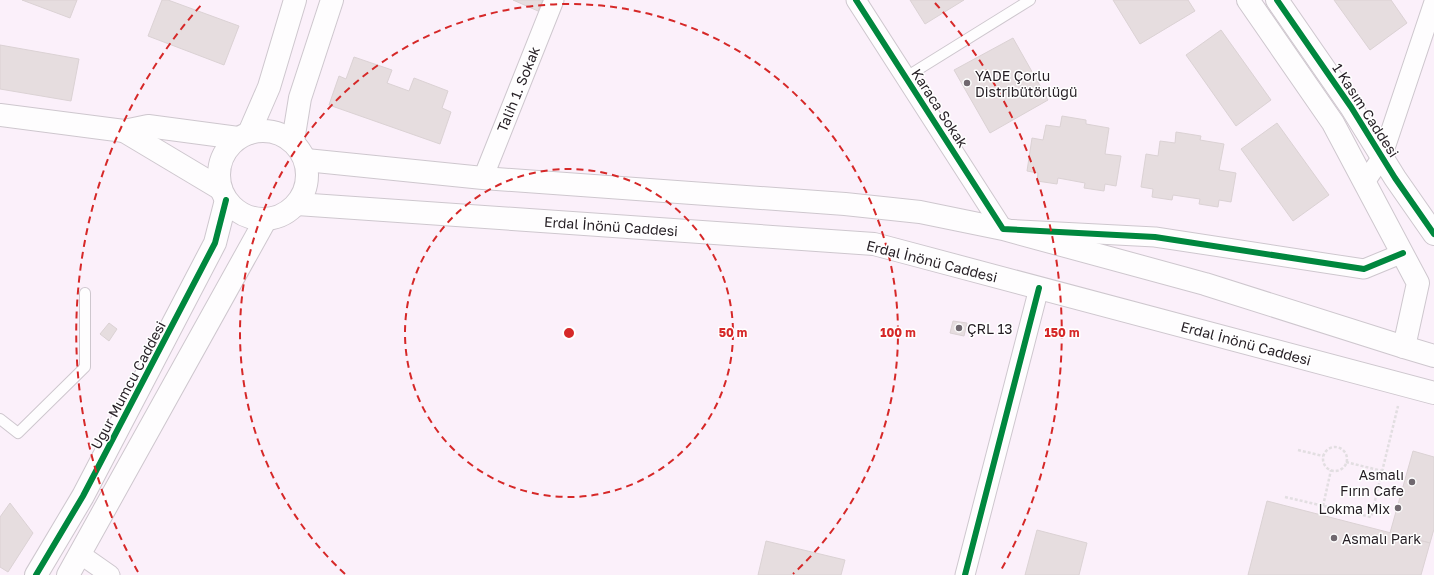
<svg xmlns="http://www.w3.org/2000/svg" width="1434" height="575" font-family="'Golos Text',sans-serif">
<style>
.building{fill:#e6dddf;stroke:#dbd2d4}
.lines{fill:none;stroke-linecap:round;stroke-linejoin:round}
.service-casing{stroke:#cec7ce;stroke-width:12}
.minor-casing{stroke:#cec7ce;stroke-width:21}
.tertiary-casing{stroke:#cec7ce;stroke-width:24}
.secondary-casing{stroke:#cec7ce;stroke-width:24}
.path{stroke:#e2dee1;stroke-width:2.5;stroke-dasharray:3 2;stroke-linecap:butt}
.service{stroke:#fefdfe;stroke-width:10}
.minor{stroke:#fefdfe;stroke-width:19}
.tertiary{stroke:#fefdfe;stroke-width:22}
.secondary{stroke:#fefdfe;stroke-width:22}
.cycleway-casing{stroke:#fff;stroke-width:8}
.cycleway{stroke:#00873e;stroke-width:6}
.ring{fill:none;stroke:#d62828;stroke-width:2;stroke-dasharray:7 5}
.poi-dot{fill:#70686f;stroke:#fff;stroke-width:1.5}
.labels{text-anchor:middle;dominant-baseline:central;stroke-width:3;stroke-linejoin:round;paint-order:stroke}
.poi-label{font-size:14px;fill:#251e24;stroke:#fff;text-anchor:start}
.street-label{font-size:14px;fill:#251e24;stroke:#fff}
.centre{fill:#d62828;stroke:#fff;stroke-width:2}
.ring-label{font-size:12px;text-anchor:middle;font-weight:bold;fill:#d62828;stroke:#fff;stroke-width:3;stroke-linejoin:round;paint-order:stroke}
</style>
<rect width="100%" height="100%" fill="#fbf0fa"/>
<g class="building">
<path d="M 22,0 L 77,0 L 70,18 Z"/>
<path d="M 162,0 L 168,0 L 239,26 L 224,65 L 148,36 Z"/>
<path d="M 513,0 L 543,0 L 538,11 Z"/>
<path d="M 910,0 L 964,0 L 925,24 Z"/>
<path d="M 1113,0 L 1188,0 L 1195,11 L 1140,44 Z"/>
<path d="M 1334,0 L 1391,0 L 1407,23 L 1370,50 Z"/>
<path d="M 1221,30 L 1271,100 L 1236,126 L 1186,55 Z"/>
<path d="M 1013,38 L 1048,100 L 990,133 L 954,70 Z"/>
<path d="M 0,45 L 79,59 L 71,101 L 0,89 Z"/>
<path d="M 354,57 L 392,70 L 387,83 L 409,91 L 414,78 L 448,91 L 442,108 L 451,112 L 440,144 L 329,105 L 339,76 L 346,79 Z"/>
<path d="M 1062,116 L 1086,120 L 1086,124 L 1109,128 L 1105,154 L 1121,156 L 1116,186 L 1105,184 L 1104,191 L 1084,188 L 1085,183 L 1058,178 L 1057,184 L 1037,181 L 1038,173 L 1027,171 L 1032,138 L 1043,140 L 1046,125 L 1060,127 Z"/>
<path d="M 1277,123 L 1329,195 L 1293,221 L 1241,149 Z"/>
<path d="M 1176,132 L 1201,136 L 1200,140 L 1224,144 L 1219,170 L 1236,173 L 1231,202 L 1219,200 L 1218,207 L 1199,204 L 1200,199 L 1173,195 L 1172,200 L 1152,197 L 1153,189 L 1141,187 L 1146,154 L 1158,156 L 1160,141 L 1175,143 Z"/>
<path d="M 953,321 L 967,323 L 964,336 L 950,333 Z"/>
<path d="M 109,323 L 117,329 L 109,341 L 100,334 Z"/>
<path d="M 1413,451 L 1434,457 L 1434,529 L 1430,543 L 1390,533 Z"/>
<path d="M 1267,501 L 1430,543 L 1421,575 L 1248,575 Z"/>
<path d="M 10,503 L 33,533 L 8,572 L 0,567 L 0,517 Z"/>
<path d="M 1037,530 L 1087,543 L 1079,575 L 1025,575 Z"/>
<path d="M 766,541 L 845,560 L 841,575 L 758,575 Z"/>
</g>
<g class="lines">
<defs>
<g id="service">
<path d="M 906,77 L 1030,0"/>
<path d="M 0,419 L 18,433 L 85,367 L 85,293"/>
</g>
<g id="minor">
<path d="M 856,0 L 1003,229 L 1155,237 L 1364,269 L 1403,253"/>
<path d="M 483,178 L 554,0"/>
<path d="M 1365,182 L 1382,157 L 1434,2"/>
<path d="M 80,554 L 110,575"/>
<path d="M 965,575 L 1039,288"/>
</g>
<g id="tertiary">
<path d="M 1248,0 L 1333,123 L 1418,283 L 1404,347"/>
<path d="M 1277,0 L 1351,107 L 1395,178 L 1434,234"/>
<path d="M 249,133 L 269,87 L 295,0"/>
<path d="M 293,141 L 300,98 L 332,0"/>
<path d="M 36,575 L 83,496 L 215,243 L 226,200"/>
<path d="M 68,575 L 266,219"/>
</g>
<g id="secondary">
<path d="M 0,115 L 124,131 L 148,126 L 238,138"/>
<circle cx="263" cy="175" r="44"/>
<path d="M 124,131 L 221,189"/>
<path d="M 306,160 L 483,178 L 845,204 L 920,212 L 1003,229 L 1205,284 L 1404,347 L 1434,356"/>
<path d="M 297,204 L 874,244 L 1434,393"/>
</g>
</defs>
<use href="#service" class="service-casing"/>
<use href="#minor" class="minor-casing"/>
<use href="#tertiary" class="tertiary-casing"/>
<use href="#secondary" class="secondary-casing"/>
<g class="path">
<circle cx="1335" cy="459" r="12"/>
<path d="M 1298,450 L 1323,456"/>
<path d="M 1346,462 L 1382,471"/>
<path d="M 1285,497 L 1371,517 L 1398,406"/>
<path d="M 1323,506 L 1331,470"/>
</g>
<use href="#service" class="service"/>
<use href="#minor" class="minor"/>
<use href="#tertiary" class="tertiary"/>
<use href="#secondary" class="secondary"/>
<defs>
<g id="cycleway">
<path d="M 856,0 L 1003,229 L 1155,237 L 1364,269 L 1403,253"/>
<path d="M 1277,0 L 1351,107 L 1395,178 L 1434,234"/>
<path d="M 36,575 L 83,496 L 215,243 L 226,200"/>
<path d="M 965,575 L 1039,288"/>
</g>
</defs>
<use href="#cycleway" class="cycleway-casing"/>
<use href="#cycleway" class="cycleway"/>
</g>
<g class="ring">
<circle cx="569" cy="333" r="164"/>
<path d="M345 574A329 329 0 1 1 793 574"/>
<path d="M138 572A493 493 0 0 1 203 3M935 3A493 493 0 0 1 1000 572"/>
</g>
<g class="poi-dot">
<circle cx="967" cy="83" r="4"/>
<circle cx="959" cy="328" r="4"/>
<circle cx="1412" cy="482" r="4"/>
<circle cx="1398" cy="508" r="4"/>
<circle cx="1334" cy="538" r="4"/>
</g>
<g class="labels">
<g class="poi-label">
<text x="975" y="75">YADE Çorlu<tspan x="975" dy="16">Distribütörlüğü</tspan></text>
<text x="967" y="328">ÇRL 13</text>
<text x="1404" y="474" text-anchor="end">Asmalı<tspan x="1404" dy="16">Fırın Cafe</tspan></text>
<text x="1390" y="508" text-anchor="end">Lokma Mix</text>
<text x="1342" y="538">Asmalı Park</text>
</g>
<g class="street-label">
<text transform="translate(518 89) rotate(-68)">Talih 1. Sokak</text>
<text transform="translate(940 108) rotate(57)">Karaca Sokak</text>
<text transform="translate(1366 110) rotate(57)">1 Kasım Caddesi</text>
<text transform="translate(611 226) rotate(4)">Erdal İnönü Caddesi</text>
<text transform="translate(932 261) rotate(14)">Erdal İnönü Caddesi</text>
<text transform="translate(1246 343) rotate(15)">Erdal İnönü Caddesi</text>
<text transform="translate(128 385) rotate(-62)">Uğur Mumcu Caddesi</text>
</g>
</g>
<circle cx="569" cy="333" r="6" class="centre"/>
<g class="ring-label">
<text x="733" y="337">50 m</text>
<text x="898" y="337">100 m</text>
<text x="1062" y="337">150 m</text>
</g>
</svg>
